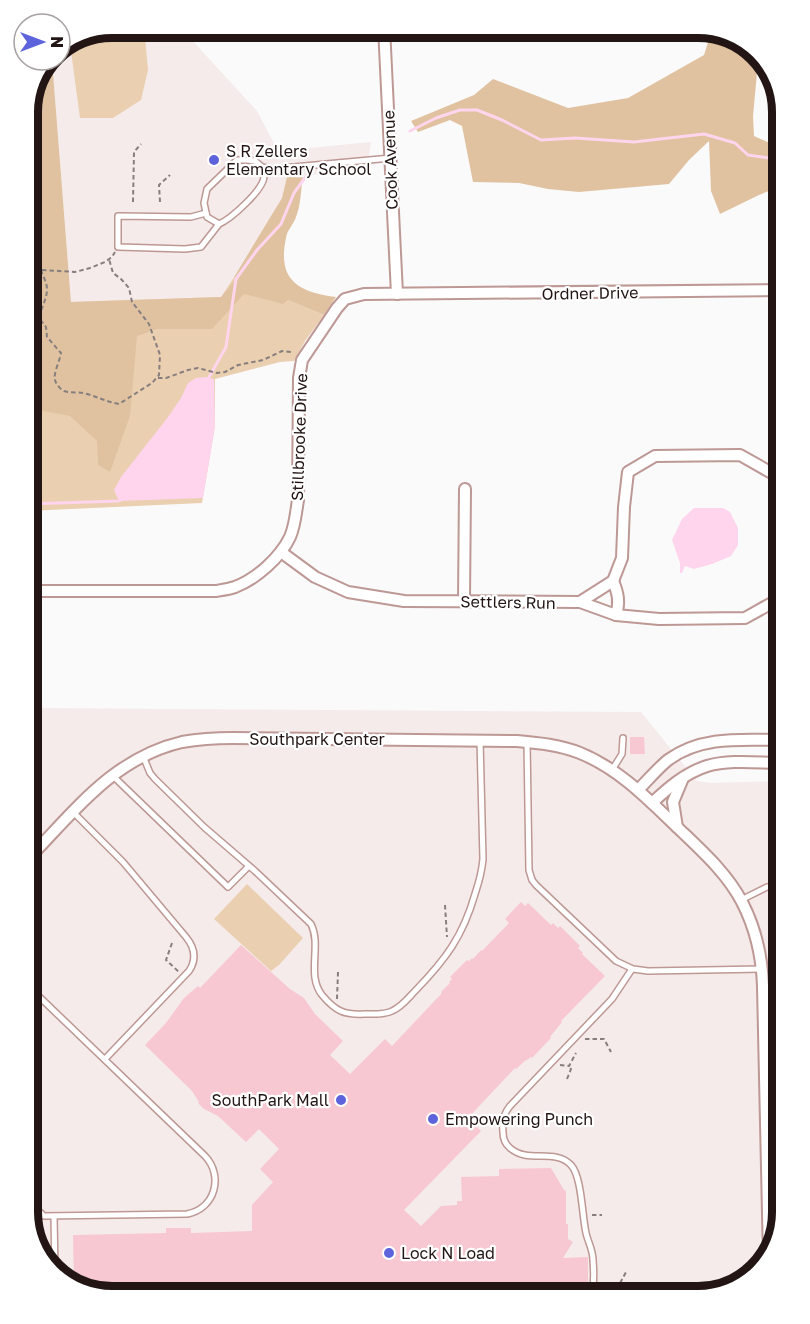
<svg xmlns="http://www.w3.org/2000/svg" width="810" height="1324" font-family="'Golos Text',sans-serif">
<style>
.built{fill:#f5ebea}
.green{fill:#ebcfb1}
.forest{fill:#e0c2a1}
.water{fill:#fed5ed}
.lines{fill:none;stroke-linecap:round;stroke-linejoin:round}
.stream{stroke:#fed5ed;stroke-width:3}
.building{fill:#f8c8d2}
.service-casing{stroke:#bd9894;stroke-width:8}
.minor-casing{stroke:#bd9894;stroke-width:14}
.path{stroke:#867f7e;stroke-width:2;stroke-dasharray:4.5 3;stroke-linecap:butt}
.service{stroke:#fff;stroke-width:5}
.minor{stroke:#fff;stroke-width:10}
.poi-dot{fill:#5d63db;stroke:#fff;stroke-width:2}
.labels{text-anchor:middle;dominant-baseline:central;stroke-width:4.5;stroke-linejoin:round;paint-order:stroke}
.poi-label{font-size:16px;fill:#221514;stroke:#fff;text-anchor:start}
.street-label{font-size:16px;fill:#221514;stroke:#fff}
.rim{fill:none;stroke:#221514;stroke-width:8}
</style>
<rect width="100%" height="100%" fill="#fafafa"/>
<g class="built">
<path d="M 111,27 L 180,27 L 257,111 L 278,151 L 371,142 L 367,168 L 287,178 L 283,198 L 221,297 L 71,302 L 52,60 L 60,60 L 60,48 Z"/>
<path d="M 27,708 L 641,712 L 697,781 L 711,783 L 783,781 L 783,1213 L 776,1238 L 760,1238 L 761,1267 L 736,1288 L 699,1297 L 106,1297 L 65,1283 L 36,1250 L 27,1213 Z"/>
</g>
<g class="green">
<path d="M 111,27 L 144,27 L 148,70 L 141,100 L 113,118 L 80,118 L 70,44 Z"/>
<path d="M 27,257 L 71,302 L 221,297 L 234,277 L 324,315 L 305,341 L 294,361 L 280,362 L 215,379 L 215,426 L 202,503 L 27,511 Z"/>
<path d="M 247,884 L 303,938 L 279,965 L 271,971 L 214,919 Z"/>
</g>
<g class="forest">
<path d="M 712,30 C 730,36 756,39 758,62 L 753,116 L 754,136 L 783,149 L 783,185 L 759,195 L 720,214 L 711,191 L 709,141 L 689,160 L 669,184 L 579,192 L 548,189 L 519,183 L 473,182 L 462,126 L 450,120 L 418,132 L 411,121 L 474,95 L 493,79 L 568,108 L 628,98 L 704,55 Z"/>
<path d="M 48,60 L 52,60 L 71,302 L 221,297 L 236,279 L 239,280 L 234,277 L 282,198 L 287,177 L 303,176 C 301,188 301,205 296,217 C 294,224 287,230 286,238 C 277,280 298,292 336,297 L 324,315 L 288,300 L 283,304 L 244,294 L 212,329 L 157,329 L 137,336 L 130,416 L 110,472 L 98,465 L 97,441 L 70,416 L 27,408 L 27,106 Z"/>
</g>
<g class="water">
<path d="M 205,377 L 214,379 L 215,426 L 203,498 L 119,501 L 114,490 L 121,477 L 168,417 L 181,398 L 188,383 L 196,378 Z"/>
<path d="M 694,508 L 723,508 L 730,512 L 738,528 L 738,545 L 731,556 L 712,564 L 694,569 L 685,566 L 682,573 L 680,573 L 680,563 L 672,540 L 682,519 Z"/>
</g>
<g class="lines">
<g class="stream">
<path d="M 410,131 L 436,118 L 460,110 L 477,110 L 502,120 L 541,140 L 575,138 L 634,142 L 704,134 L 735,143 L 748,155 L 783,160"/>
<path d="M 208,379 L 226,347 L 236,279 L 257,250 L 281,224 L 294,193 L 307,175"/>
<path d="M 27,504 L 119,501 L 121,500"/>
</g>
</g>
<g class="building">
<path d="M 630,737 L 644,737 L 645,754 L 630,754 Z"/>
<path d="M 521,902 L 525,906 L 528,903 L 551,925 L 553,923 L 558,928 L 560,926 L 580,946 L 578,948 L 583,953 L 582,954 L 605,976 L 561,1021 L 562,1022 L 550,1037 L 551,1038 L 532,1058 L 531,1057 L 527,1060 L 526,1060 L 516,1069 L 515,1068 L 468,1118 L 481,1131 L 404,1210 L 421,1226 L 441,1206 L 457,1205 L 457,1201 L 462,1201 L 461,1177 L 499,1176 L 499,1169 L 551,1168 L 564,1190 L 566,1191 L 566,1224 L 568,1224 L 568,1239 L 573,1242 L 563,1258 L 588,1257 L 588,1287 L 557,1288 L 563,1297 L 106,1297 L 74,1286 L 73,1235 L 166,1233 L 166,1228 L 191,1228 L 191,1233 L 252,1231 L 252,1205 L 273,1182 L 260,1169 L 279,1149 L 259,1129 L 246,1142 L 218,1116 L 204,1109 L 198,1103 L 199,1102 L 192,1091 L 145,1045 L 166,1023 L 184,998 L 198,986 L 200,988 L 241,945 L 290,989 L 304,998 L 315,1014 L 343,1041 L 330,1055 L 350,1074 L 385,1039 L 392,1046 L 442,993 L 441,992 L 450,983 L 449,982 L 452,979 L 450,977 L 467,960 L 469,961 L 472,958 L 473,959 L 481,950 L 482,951 L 509,923 L 505,919 Z"/>
</g>
<g class="lines">
<defs>
<g id="service">
<path d="M 262,167 C 262,169 264,176 264,177 C 263,190 231,219 219,224 L 207,217 L 204,203 L 207,189 L 237,160 L 247,160 L 255,161 L 262,167 L 272,169 L 391,158"/>
<path d="M 206,213 L 191,217 L 118,216 L 118,247 L 185,249 L 201,247 L 219,224"/>
<path d="M 527,742 L 529,870 L 532,880 L 536,885 L 616,961 L 633,969 L 648,971 L 762,969"/>
<path d="M 143,756 L 150,773 L 155,779 L 204,827 L 255,871 L 311,924 C 322,946 306,975 322,995 C 336,1012 345,1015 365,1014 C 374,1014 384,1015 392,1011 C 402,1007 409,997 416,990 C 446,959 463,936 475,894 C 479,882 482,871 483,859 L 480,740"/>
<path d="M 612,770 L 622,754 L 623,738"/>
<path d="M 113,776 L 228,887 L 249,866"/>
<path d="M 73,812 L 123,862 L 186,937 C 195,948 197,959 189,971 L 105,1059"/>
<path d="M 741,900 L 767,887 L 783,885"/>
<path d="M 766,1110 L 783,1110"/>
<path d="M 27,1200 L 44,1216 L 187,1214 C 215,1209 224,1176 205,1156 L 27,985"/>
<path d="M 54,1216 L 55,1272"/>
<path d="M 592,1297 C 594,1285 594,1272 593,1260 C 593,1250 588,1242 586,1233 C 582,1216 582,1177 571,1165 C 555,1148 528,1164 510,1148 C 505,1144 503,1139 503,1132 C 502,1122 504,1113 510,1106 L 612,999 L 632,969"/>
</g>
<g id="minor">
<path d="M 384,27 L 397,294"/>
<path d="M 281,552 L 315,577 L 348,592 L 404,601 L 580,602 L 616,615 L 659,619 L 745,618 L 779,599 L 783,593"/>
<path d="M 613,581 C 618,593 620,602 616,615"/>
<path d="M 27,591 L 216,591 C 222,590 229,589 235,587 C 256,579 280,558 290,537 C 295,526 296,512 298,500 L 299,378 L 302,360 L 337,308 L 345,299 L 364,294 L 783,290"/>
<path d="M 464,601 L 465,489"/>
<path d="M 580,602 L 613,581 L 622,558 L 624,507 L 628,472 L 655,456 L 740,455 L 777,476 L 783,486"/>
<path d="M 638,790 C 648,780 657,769 668,760 C 702,735 743,740 783,740"/>
<path d="M 652,803 C 668,788 685,773 707,766 C 730,759 759,763 783,763"/>
<path d="M 677,827 L 673,802 L 683,778"/>
<path d="M 27,860 C 74,812 113,758 182,742 C 199,739 216,738 233,738 L 517,741 C 539,743 560,745 580,753 C 619,769 647,798 677,827 C 701,850 727,873 742,902 C 756,929 762,957 763,986 L 769,1259"/>
</g>
</defs>
<use href="#service" class="service-casing"/>
<use href="#minor" class="minor-casing"/>
<g class="path">
<path d="M 133,202 L 134,152 L 141,144"/>
<path d="M 160,202 L 159,185 L 170,175"/>
<path d="M 27,269 L 75,272 L 90,268 L 105,262 L 112,257 L 115,252"/>
<path d="M 41,270 C 43,276 47,283 47,289 C 47,299 41,308 39,318 L 46,327 L 47,337 L 61,353 C 60,360 53,374 55,380 C 56,384 60,389 64,391 C 69,393 77,392 83,393 C 96,396 107,402 119,404 L 152,383 L 159,375 L 160,355 L 149,324 L 132,302 L 129,288 L 121,279 L 113,273 L 109,259"/>
<path d="M 158,378 L 166,378 L 188,370 L 198,368 L 217,373 L 225,372 L 238,365 L 263,360 L 282,351 L 291,352"/>
<path d="M 445,905 L 447,937"/>
<path d="M 172,943 L 166,960 L 179,972"/>
<path d="M 337,999 L 338,972"/>
<path d="M 585,1039 L 604,1039 L 611,1052"/>
<path d="M 560,1065 L 569,1066 L 576,1053"/>
<path d="M 567,1079 L 571,1069 L 569,1066"/>
<path d="M 592,1215 L 602,1215"/>
<path d="M 600,1287 L 618,1287 L 626,1272"/>
<path d="M 614,1297 L 618,1287"/>
</g>
<use href="#service" class="service"/>
<use href="#minor" class="minor"/>
</g>
<g class="poi-dot">
<circle cx="214" cy="160" r="6"/>
<circle cx="341" cy="1100" r="6"/>
<circle cx="433" cy="1119" r="6"/>
<circle cx="389" cy="1253" r="6"/>
</g>
<g class="labels">
<g class="poi-label">
<text x="226" y="151">S R Zellers<tspan x="226" dy="18">Elementary School</tspan></text>
<text x="329" y="1100" text-anchor="end">SouthPark Mall</text>
<text x="445" y="1119">Empowering Punch</text>
<text x="401" y="1253">Lock N Load</text>
</g>
<g class="street-label">
<text transform="translate(390 160) rotate(-92)">Cook Avenue</text>
<text transform="translate(590 293) rotate(-1)">Ordner Drive</text>
<text transform="translate(299 437) rotate(-88)">Stillbrooke Drive</text>
<text transform="translate(508 602) rotate(1)">Settlers Run</text>
<text x="317" y="739">Southpark Center</text>
</g>
</g>
<path d="M0 0H810V1324H0ZM112 38H698A74 74 0 0 1 772 112V1212A74 74 0 0 1 698 1286H112A74 74 0 0 1 38 1212V112A74 74 0 0 1 112 38Z" fill="#fff" fill-rule="evenodd"/>
<path class="rim" d="M112 38H698A74 74 0 0 1 772 112V1212A74 74 0 0 1 698 1286H112A74 74 0 0 1 38 1212V112A74 74 0 0 1 112 38Z"/>
<g transform="translate(42 42) rotate(90)"><circle r="28" fill="#ffffff" stroke="#a7a1a1" stroke-width="1.5"/>
<path d="M0-4.5L10 22L0 15L-10 22Z" fill="#5d63db"/>
<text y="-9" font-size="16" font-weight="bold" text-anchor="middle" fill="#221514">N</text>
</g>
</svg>
